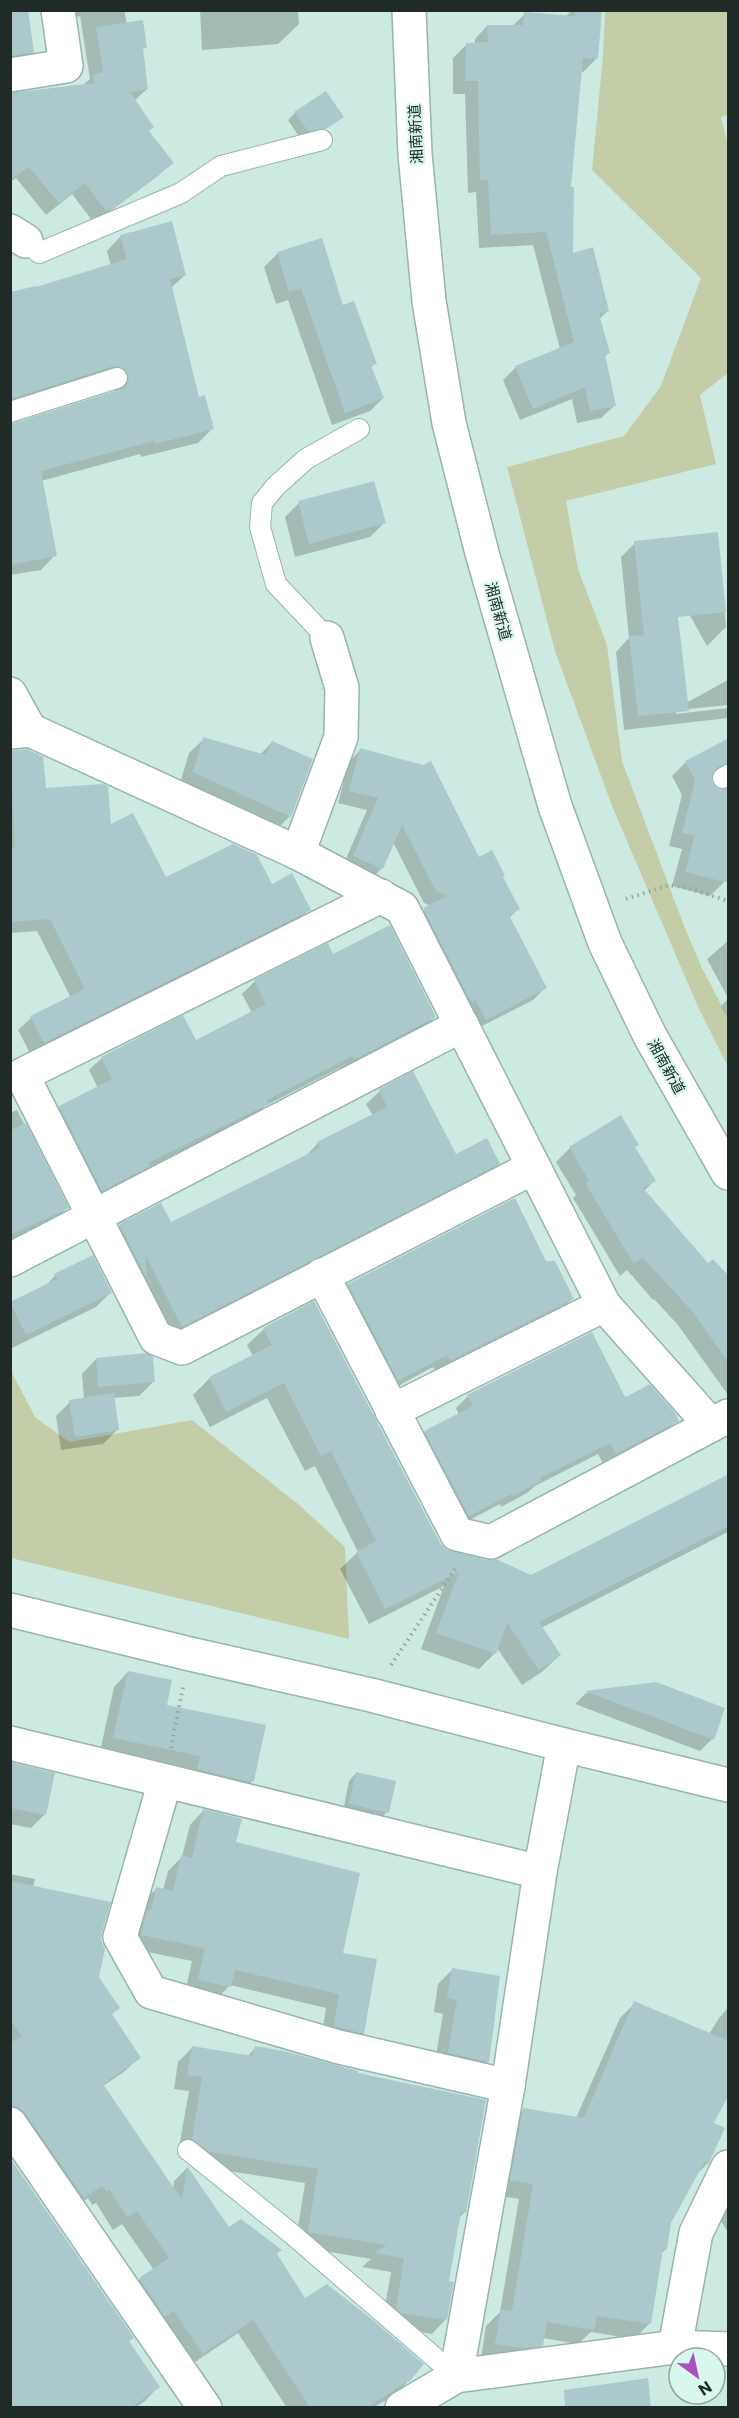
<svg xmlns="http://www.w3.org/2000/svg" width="739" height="2418" font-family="Commissioner,'Noto Sans JP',sans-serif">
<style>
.green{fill:#c3cea8}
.shadow{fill:#0003;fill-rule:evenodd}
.building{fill:#abc9cd}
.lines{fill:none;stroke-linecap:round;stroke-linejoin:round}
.service-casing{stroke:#98b5ad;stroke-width:22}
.minor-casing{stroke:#98b5ad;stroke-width:36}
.tertiary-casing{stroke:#98b5ad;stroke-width:36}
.primary-casing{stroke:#98b5ad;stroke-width:36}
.path{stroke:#90a8a1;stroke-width:4;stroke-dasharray:1.5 4.5;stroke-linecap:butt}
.service{stroke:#fff;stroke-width:20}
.minor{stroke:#fff;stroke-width:33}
.tertiary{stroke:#fff;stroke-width:33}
.primary{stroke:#fff;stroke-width:33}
.labels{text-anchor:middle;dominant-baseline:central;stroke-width:4.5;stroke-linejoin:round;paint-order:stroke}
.street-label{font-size:15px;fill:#202b28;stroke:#d9f7ef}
</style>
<rect width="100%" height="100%" fill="#cceae1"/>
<g class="green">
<path d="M 605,11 L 728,11 L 728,115 L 721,117 L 728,146 L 728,373 L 700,395 L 716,464 L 566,501 L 578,569 L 607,645 L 622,761 L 686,931 L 702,968 L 728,1018 L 728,1067 L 698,1007 L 612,806 L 555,651 L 507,467 L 624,436 L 661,386 L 701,278 L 592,170 L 603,56 Z"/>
<path d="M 10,1369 L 35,1417 L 69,1442 L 192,1420 L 298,1504 L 345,1547 L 349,1639 L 11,1558 Z"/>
</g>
<g class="shadow">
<path d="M 10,10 L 30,10 L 28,12 L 33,52 L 20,64 L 10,66 Z"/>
<path d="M 71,10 L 124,10 L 127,24 L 145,47 L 141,51 L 147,89 L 134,101 L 148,132 L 172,162 L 159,175 L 94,223 L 72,194 L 46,215 L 16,178 L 10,182 L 10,95 L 82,86 L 90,79 L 80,16 L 72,18 Z"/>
<path d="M 200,10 L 298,10 L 299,24 L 278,44 L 202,50 Z"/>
<path d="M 572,10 L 601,10 L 596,59 L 583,72 L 580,71 L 569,189 L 571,255 L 608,311 L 599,319 L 609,353 L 604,357 L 614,406 L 601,418 L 577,423 L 572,399 L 520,420 L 503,380 L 516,367 L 560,349 L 533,245 L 479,248 L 476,192 L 468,193 L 465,94 L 453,94 L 453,58 L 466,45 L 475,44 L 475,39 L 487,26 L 512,26 L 525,14 L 565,17 Z"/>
<path d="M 295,113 L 342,117 L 317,135 L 300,138 L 288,120 Z"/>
<path d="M 121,236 L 185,275 L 171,288 L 198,398 L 212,429 L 198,443 L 141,457 L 140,454 L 41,481 L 55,555 L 41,570 L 10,575 L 10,425 L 114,393 L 115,390 L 110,383 L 10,408 L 10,318 L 111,266 L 107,251 Z"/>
<path d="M 321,240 L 342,307 L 375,363 L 371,368 L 383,398 L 370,411 L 332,425 L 288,300 L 276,304 L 264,267 L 277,254 Z"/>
<path d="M 299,503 L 384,523 L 370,537 L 295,557 L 285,517 Z"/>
<path d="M 717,534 L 726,627 L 707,646 L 674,587 L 686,703 L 728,680 L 728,705 L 679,710 L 675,714 L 728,708 L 728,718 L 624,730 L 616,652 L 629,638 L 621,557 L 635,543 Z"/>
<path d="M 204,739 L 260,755 L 272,742 L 290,816 L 276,830 L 179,787 L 189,753 Z"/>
<path d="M 728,740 L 728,866 L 724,882 L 710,896 L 672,886 L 682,849 L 669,846 L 682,795 L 672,776 L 686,762 ZM 709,778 L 719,778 L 727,789 L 716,789 Z"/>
<path d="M 360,750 L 502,878 L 518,909 L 509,918 L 545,988 L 533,1000 L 474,1030 L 412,921 L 431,906 L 424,903 L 393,842 L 382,868 L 370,880 L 342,868 L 367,810 L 338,803 L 349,762 Z"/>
<path d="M 10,751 L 26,751 L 44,790 L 110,827 L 165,879 L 271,886 L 309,910 L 296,923 L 31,1055 L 18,1030 L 31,1018 L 71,998 L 37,931 L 10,933 Z"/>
<path d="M 728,941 L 728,998 L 707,959 Z"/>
<path d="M 333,956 L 435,1017 L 422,1029 L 341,1071 L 339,1068 L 265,1106 L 255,1116 L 143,1171 L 135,1179 L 89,1202 L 47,1120 L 60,1108 L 98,1088 L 89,1070 L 102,1058 L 195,1042 L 252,1013 L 242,994 L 255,981 Z"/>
<path d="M 728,999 L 728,1018 L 721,1006 Z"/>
<path d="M 413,1074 L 455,1156 L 498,1163 L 485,1176 L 169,1339 L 107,1239 L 120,1226 L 170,1224 L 305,1157 L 318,1143 L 373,1116 L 366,1104 L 380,1091 Z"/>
<path d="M 17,1110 L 67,1208 L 54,1220 L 10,1241 L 10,1113 Z"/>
<path d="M 620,1117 L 634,1147 L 654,1181 L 644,1191 L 708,1265 L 728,1278 L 728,1395 L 678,1325 L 654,1299 L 653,1300 L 627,1270 L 620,1276 L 573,1198 L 576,1195 L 556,1162 L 570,1148 Z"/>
<path d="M 546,1263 L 572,1299 L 559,1312 L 436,1373 L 433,1367 L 385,1393 L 335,1298 L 349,1285 Z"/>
<path d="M 55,1276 L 110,1293 L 96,1307 L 12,1348 L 10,1304 L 44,1287 Z"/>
<path d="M 264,1329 L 439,1544 L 452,1553 L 531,1576 L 728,1476 L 728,1532 L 541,1628 L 560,1655 L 543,1671 L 522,1685 L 497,1648 L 495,1653 L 479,1669 L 421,1649 L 444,1586 L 369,1624 L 340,1569 L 358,1552 L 315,1466 L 305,1471 L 267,1398 L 210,1427 L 193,1395 L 210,1378 L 253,1356 L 247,1345 Z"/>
<path d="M 96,1359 L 154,1381 L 139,1396 L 113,1398 L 118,1429 L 103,1444 L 61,1450 L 56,1416 L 70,1402 L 84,1399 L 82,1374 Z"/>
<path d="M 468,1396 L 626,1399 L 677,1420 L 665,1432 L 604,1465 L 598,1454 L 535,1486 L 527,1493 L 501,1507 L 500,1504 L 456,1527 L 413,1444 L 425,1432 L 459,1415 L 456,1408 Z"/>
<path d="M 128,1672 L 165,1706 L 253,1780 L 239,1795 L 100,1752 L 114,1687 Z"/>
<path d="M 656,1684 L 712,1739 L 700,1751 L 575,1704 L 586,1693 Z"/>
<path d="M 10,1765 L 45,1814 L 31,1828 L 10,1824 Z"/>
<path d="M 356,1773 L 387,1812 L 380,1819 L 343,1811 L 349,1781 Z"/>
<path d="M 203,1811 L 342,1954 L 363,2033 L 349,2047 L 321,2040 L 326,2008 L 230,1985 L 216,2000 L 185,1993 L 192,1961 L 127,1948 L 142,1903 L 156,1889 L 163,1890 L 168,1871 L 182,1857 L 190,1825 Z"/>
<path d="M 10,1874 L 35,1879 L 33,1887 L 100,1932 L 98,1977 L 111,2015 L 139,2057 L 125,2071 L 103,2086 L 173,2189 L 174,2181 L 187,2168 L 228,2229 L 275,2255 L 305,2300 L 409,2380 L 395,2395 L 372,2408 L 287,2408 L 238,2333 L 189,2366 L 126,2293 L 140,2279 L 154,2270 L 122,2224 L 113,2230 L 96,2203 L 92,2205 L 88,2198 L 69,2211 L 10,2126 Z"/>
<path d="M 453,1969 L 492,2018 L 495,2018 L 488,2062 L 473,2076 L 434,2067 L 443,2014 L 434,2012 L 438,1984 Z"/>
<path d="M 635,2003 L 709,2034 L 719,2018 L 728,2008 L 728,2091 L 712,2124 L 723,2128 L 707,2164 L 696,2175 L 670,2223 L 666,2249 L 661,2254 L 649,2324 L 634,2339 L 591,2332 L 578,2344 L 543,2338 L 542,2345 L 527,2360 L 481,2358 L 486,2326 L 500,2312 L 519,2199 L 496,2195 L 508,2125 L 524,2110 L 576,2118 L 620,2018 Z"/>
<path d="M 192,2048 L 247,2057 L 255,2048 L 465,2212 L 458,2219 L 447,2282 L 446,2319 L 432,2334 L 387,2326 L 382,2322 L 391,2272 L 362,2267 L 371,2259 L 295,2246 L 305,2183 L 196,2166 L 178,2153 L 189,2091 L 174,2089 L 178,2062 Z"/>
<path d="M 728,2195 L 728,2232 L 718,2217 Z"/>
<path d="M 128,2342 L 158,2387 L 145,2401 L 135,2408 L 53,2408 Z"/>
</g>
<g class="building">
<path d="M 10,10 L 28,10 L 34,52 L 10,56 Z"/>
<path d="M 575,10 L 602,10 L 598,59 L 583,58 L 571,187 L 574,187 L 573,253 L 593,247 L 609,311 L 599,314 L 610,353 L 605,354 L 616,406 L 590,411 L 585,387 L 533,409 L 515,366 L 574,342 L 546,232 L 491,235 L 488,180 L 480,180 L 478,81 L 465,81 L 466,43 L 488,42 L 487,25 L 523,25 L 524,12 L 575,16 Z"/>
<path d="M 143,20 L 147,48 L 143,48 L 148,89 L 130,92 L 154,127 L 149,131 L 174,163 L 114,208 L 106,211 L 85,183 L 59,203 L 29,167 L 10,180 L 10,93 L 94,83 L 93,74 L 103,72 L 96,27 Z"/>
<path d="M 326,91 L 344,117 L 326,129 L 308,131 L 294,112 Z"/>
<path d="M 172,221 L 186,275 L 170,279 L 199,397 L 205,395 L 214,429 L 155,444 L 154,441 L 41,471 L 57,556 L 10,565 L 10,424 L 121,389 L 126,386 L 129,380 L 125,369 L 114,366 L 10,399 L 10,292 L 36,286 L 36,287 L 127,259 L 120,235 Z"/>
<path d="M 322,238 L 343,305 L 354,301 L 377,364 L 371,366 L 384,398 L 345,413 L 301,288 L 289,292 L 277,252 Z"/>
<path d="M 374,481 L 386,523 L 309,544 L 298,501 Z"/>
<path d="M 718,532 L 726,612 L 678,617 L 689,711 L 638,716 L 629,636 L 644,635 L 634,541 Z"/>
<path d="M 203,737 L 266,755 L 272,741 L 313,759 L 291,817 L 193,772 Z"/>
<path d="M 729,738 L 729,763 L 716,768 L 711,778 L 717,788 L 729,789 L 729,883 L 685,872 L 695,835 L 682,833 L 695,780 L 685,761 Z"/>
<path d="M 360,748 L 423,765 L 431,761 L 479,857 L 492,850 L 505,876 L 503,877 L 520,909 L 509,915 L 547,988 L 486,1020 L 476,1000 L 471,1002 L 423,908 L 447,896 L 436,891 L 402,825 L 383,869 L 353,856 L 378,798 L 349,791 Z"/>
<path d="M 27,749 L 43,757 L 46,788 L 102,784 L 108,786 L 111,824 L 133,813 L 166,877 L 233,844 L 257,855 L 272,884 L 292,873 L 311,910 L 44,1043 L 30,1016 L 85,989 L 50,919 L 10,922 L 10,847 L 15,847 L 10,751 Z"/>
<path d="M 390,925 L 436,1017 L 354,1060 L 352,1056 L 267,1100 L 269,1104 L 148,1163 L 150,1166 L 102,1191 L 59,1106 L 112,1079 L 101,1057 L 183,1015 L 196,1040 L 266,1004 L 254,980 L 328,943 L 333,954 Z"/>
<path d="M 413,1071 L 456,1154 L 487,1138 L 500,1164 L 182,1327 L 145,1254 L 147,1279 L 119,1224 L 161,1203 L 171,1222 L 320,1148 L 317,1142 L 387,1107 L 379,1089 Z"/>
<path d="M 621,1115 L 639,1145 L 635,1147 L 656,1181 L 643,1188 L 708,1263 L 713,1259 L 729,1276 L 729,1363 L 692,1311 L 642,1257 L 634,1264 L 585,1183 L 589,1181 L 569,1147 Z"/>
<path d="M 26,1123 L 69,1208 L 10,1235 L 10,1131 Z"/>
<path d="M 515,1198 L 546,1261 L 555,1261 L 574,1299 L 450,1361 L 447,1355 L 398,1381 L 348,1284 Z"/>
<path d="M 93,1255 L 112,1293 L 26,1335 L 10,1302 L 57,1279 L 54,1274 Z"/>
<path d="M 314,1301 L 440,1543 L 446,1549 L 487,1560 L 496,1559 L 531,1575 L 729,1474 L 729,1526 L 539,1622 L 561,1655 L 539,1670 L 507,1623 L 496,1654 L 436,1633 L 459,1572 L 385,1609 L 356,1552 L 376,1541 L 331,1451 L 321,1456 L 284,1383 L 226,1412 L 209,1377 L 272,1345 L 263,1328 Z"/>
<path d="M 592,1332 L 624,1395 L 626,1397 L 650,1384 L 675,1413 L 679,1421 L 616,1454 L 610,1443 L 540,1478 L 541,1481 L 513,1496 L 512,1494 L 469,1516 L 424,1431 L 473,1406 L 467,1395 Z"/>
<path d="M 147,1353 L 153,1357 L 155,1382 L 98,1387 L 96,1358 Z"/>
<path d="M 114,1393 L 119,1430 L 75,1437 L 69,1400 Z"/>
<path d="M 128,1671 L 172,1680 L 167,1705 L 266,1725 L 254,1781 L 250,1780 L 250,1782 L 197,1769 L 200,1756 L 113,1738 Z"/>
<path d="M 656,1682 L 725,1708 L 714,1740 L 585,1691 Z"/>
<path d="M 10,1762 L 55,1773 L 46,1815 L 10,1808 Z"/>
<path d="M 356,1772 L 396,1781 L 389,1813 L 349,1804 Z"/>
<path d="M 203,1809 L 242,1819 L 236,1842 L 360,1873 L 343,1953 L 377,1959 L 364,2034 L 334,2026 L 339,1994 L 235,1970 L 231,1987 L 198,1980 L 205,1948 L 141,1935 L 147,1910 L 151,1910 L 156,1887 L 173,1891 L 181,1855 L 192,1858 Z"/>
<path d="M 10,1881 L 111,1902 L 102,1932 L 101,1940 L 105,1949 L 99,1977 L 120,2008 L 112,2014 L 141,2058 L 103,2084 L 182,2200 L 187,2166 L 229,2227 L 241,2219 L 282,2250 L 277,2254 L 305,2298 L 327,2284 L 374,2321 L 424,2364 L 410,2381 L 404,2383 L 367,2408 L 310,2408 L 253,2320 L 203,2354 L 174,2311 L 165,2317 L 139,2278 L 169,2258 L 137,2211 L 127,2217 L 110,2190 L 107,2192 L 102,2186 L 84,2198 L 25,2113 L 19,2107 L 10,2106 L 10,2043 L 22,2036 L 10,2019 Z"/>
<path d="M 452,1968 L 500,1976 L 489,2062 L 448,2053 L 457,2000 L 447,1998 Z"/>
<path d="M 634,2001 L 729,2041 L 729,2094 L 714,2123 L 725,2128 L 708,2165 L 705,2161 L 671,2223 L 667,2249 L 663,2249 L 651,2324 L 597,2316 L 594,2330 L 547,2322 L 543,2346 L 523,2348 L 495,2344 L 501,2309 L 512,2311 L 533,2184 L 510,2180 L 523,2108 L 584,2118 Z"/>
<path d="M 192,2046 L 253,2056 L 255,2046 L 288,2052 L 358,2071 L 358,2073 L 486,2100 L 466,2213 L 461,2212 L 449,2281 L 454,2282 L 447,2320 L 401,2313 L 396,2308 L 404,2258 L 374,2253 L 387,2245 L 308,2232 L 318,2169 L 210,2152 L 192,2139 L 202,2077 L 187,2075 Z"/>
<path d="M 10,2158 L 134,2338 L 129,2341 L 160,2387 L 130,2408 L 10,2408 Z"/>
<path d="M 648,2378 L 651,2408 L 565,2408 L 564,2390 Z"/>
</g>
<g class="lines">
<defs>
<g id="service">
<path d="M 26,241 L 39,253 L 181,193 L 221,166 L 322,140"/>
<path d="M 10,412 L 117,378"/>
<path d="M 327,638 L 276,584 L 260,527 L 262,503 L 276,486 L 306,459 L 359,429"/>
<path d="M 723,778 L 728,775"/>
<path d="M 188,2150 L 292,2234 L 456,2376"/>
</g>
<g id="minor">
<path d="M 10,75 L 66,66 L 58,10"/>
<path d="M 10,231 L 26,241"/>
<path d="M 10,694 L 30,730 L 10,732"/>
<path d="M 30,730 L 298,853 L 402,908 L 604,1305 L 711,1425"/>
<path d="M 298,853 L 341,737 L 342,688 L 327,638"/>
<path d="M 381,896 L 22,1075 L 156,1338 L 182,1348 L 534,1167"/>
<path d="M 10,1260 L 462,1025"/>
<path d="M 322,1275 L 457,1534 L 491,1542 L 728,1416"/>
<path d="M 392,1411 L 604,1305"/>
<path d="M 10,1743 L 540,1872"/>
<path d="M 165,1781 L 120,1937 L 151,1992 L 339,2047 L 508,2086"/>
<path d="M 10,2124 L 205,2408"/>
<path d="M 675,2347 L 696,2233 L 728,2167"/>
<path d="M 456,2376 L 508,2086 L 540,1872 L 564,1745"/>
<path d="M 402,2408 L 456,2376 L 675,2347 L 728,2349"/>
</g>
<path id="tertiary" d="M 10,1610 L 190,1654 L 371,1695 L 564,1745 L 728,1785"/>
<path id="primary" d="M 409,10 L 415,154 L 429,301 L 449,423 L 482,553 L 555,806 L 605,943 L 650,1036 L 728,1173"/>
</defs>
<use href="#service" class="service-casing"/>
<use href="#minor" class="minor-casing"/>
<use href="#tertiary" class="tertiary-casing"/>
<use href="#primary" class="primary-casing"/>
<g class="path">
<path d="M 626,899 L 669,885 L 688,888 L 728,901"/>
<path d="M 391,1665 L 455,1569"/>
<path d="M 171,1748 L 183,1687"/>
</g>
<use href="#service" class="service"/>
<use href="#minor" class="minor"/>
<use href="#tertiary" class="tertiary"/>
<use href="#primary" class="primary"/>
</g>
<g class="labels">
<g class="street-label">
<text transform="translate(415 134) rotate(-93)">湘南新道</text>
<text transform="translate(499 611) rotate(74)">湘南新道</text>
<text transform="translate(667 1066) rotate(61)">湘南新道</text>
</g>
</g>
<rect width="739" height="2418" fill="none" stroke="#202b28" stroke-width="24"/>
<g transform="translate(697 2376) rotate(147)"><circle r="28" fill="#d9f7ef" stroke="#8fa59f" stroke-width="1.5"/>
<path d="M0-4.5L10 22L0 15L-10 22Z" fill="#a851bf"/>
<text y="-9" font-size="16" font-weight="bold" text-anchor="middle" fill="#202b28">N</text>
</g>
</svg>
